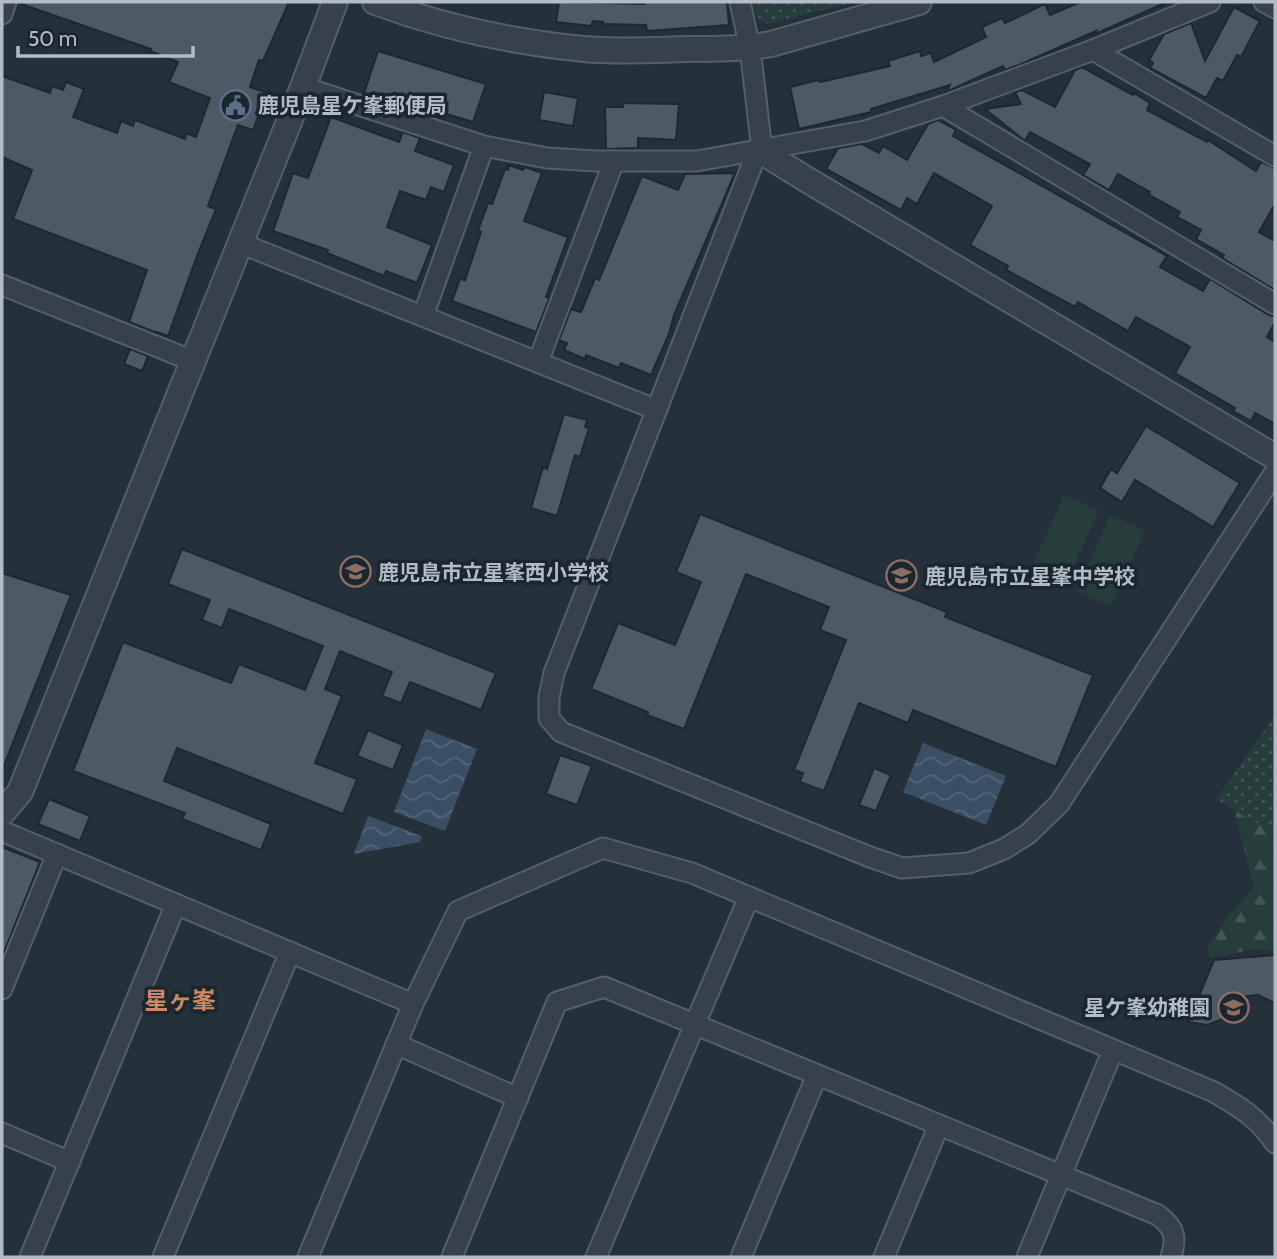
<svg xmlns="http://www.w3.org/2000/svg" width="1277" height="1259" font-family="Cabin,'Noto Sans JP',sans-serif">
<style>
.grass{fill:url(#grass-dots)}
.forest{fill:url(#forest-firs)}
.garden{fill:#273d3c}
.water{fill:url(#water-waves)}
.building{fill:#4d5965;stroke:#1e2831;stroke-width:2}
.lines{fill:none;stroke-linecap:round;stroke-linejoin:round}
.minor-casing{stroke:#555f68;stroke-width:23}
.tertiary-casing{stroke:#555f68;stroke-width:28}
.minor{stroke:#37414b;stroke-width:19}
.tertiary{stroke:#37414b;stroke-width:24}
.labels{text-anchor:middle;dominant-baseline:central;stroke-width:7;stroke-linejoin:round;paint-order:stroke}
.poi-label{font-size:21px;font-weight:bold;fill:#b3bcc6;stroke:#1c262f;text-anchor:start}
.quarter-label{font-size:24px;font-weight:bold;fill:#ce8865;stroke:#1c262f}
</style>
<defs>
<pattern id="grass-dots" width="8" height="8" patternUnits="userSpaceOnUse" patternTransform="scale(1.75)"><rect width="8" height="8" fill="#273d3c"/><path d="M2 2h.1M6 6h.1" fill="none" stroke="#445757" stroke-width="1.8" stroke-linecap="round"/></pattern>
<pattern id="forest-firs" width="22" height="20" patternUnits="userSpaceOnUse" patternTransform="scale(1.75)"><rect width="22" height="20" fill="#273d3c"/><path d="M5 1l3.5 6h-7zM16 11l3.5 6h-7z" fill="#445757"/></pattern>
<pattern id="water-waves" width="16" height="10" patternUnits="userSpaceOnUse" patternTransform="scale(1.75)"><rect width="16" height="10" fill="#3a4f63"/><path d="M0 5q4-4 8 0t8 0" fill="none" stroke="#546678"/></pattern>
</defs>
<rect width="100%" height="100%" fill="#24303a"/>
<g class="grass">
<path d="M 753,2 L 856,2 L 766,24 L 757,17 Z"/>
<path d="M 1275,715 L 1275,834 L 1216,799 Z"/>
</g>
<path class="forest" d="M 1234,810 L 1275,834 L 1275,951 L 1255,949 L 1210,958 L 1207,949 L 1227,918 L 1254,887 Z"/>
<g class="garden">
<path d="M 1064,495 L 1099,510 L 1065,586 L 1030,570 Z"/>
<path d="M 1110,515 L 1145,531 L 1111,606 L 1076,591 Z"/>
</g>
<g class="water">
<path d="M 426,729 L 477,749 L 445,831 L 394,812 Z"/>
<path d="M 923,743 L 1006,776 L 986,825 L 903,792 Z"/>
<path d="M 368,816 L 422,836 L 420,842 L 354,854 Z"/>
</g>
<g class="building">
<path d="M 22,2 L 289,2 L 263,61 L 259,60 L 250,87 L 267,93 L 253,130 L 238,125 L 208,206 L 216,209 L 197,256 L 168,336 L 157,332 L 157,333 L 129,322 L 147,270 L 13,219 L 32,170 L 2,157 L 2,76 L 50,93 L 52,86 L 63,90 L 66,82 L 84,89 L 73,117 L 117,133 L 121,121 L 133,126 L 135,120 L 185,139 L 187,133 L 196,137 L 210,98 L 169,82 L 178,62 L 150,51 L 151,49 L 21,4 Z"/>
<path d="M 559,2 L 645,4 L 645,2 L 727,2 L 729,25 L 647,31 L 646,25 L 603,24 L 603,22 L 593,21 L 591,26 L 556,22 Z"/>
<path d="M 1080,2 L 1167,2 L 1093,35 L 1096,31 L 1019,65 L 1005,70 L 1003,66 L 946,92 L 950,85 L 871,109 L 871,112 L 799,129 L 790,87 L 819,80 L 820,82 L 890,66 L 888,61 L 920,51 L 921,56 L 931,53 L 934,62 L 986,37 L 982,27 L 1002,18 L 1005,23 L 1045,4 L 1050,15 Z"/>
<path d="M 1234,7 L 1260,21 L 1241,57 L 1237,55 L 1223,81 L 1217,78 L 1206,98 L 1150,68 L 1153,63 L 1149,60 L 1164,34 L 1191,23 L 1205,61 Z"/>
<path d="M 378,51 L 486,84 L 473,122 L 430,109 L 428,115 L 411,109 L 412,108 L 364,93 Z"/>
<path d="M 1082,67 L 1133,95 L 1134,93 L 1150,103 L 1147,110 L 1207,142 L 1208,140 L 1256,171 L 1261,162 L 1275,168 L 1275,204 L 1259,232 L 1275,241 L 1275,290 L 1222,258 L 1224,255 L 1196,239 L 1201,230 L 1177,217 L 1180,212 L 1149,195 L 1150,192 L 1118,174 L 1109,190 L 1083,175 L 1090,164 L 1030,132 L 1025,141 L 985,109 L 1021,104 L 1015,92 L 1022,90 L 1055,107 L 1075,70 Z"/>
<path d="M 544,92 L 578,98 L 573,126 L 539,120 Z"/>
<path d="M 623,103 L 679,104 L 676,140 L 638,138 L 638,148 L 606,149 L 605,107 L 623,107 Z"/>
<path d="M 331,117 L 399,142 L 403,132 L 420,138 L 415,151 L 454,165 L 444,192 L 431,187 L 426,200 L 400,191 L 387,227 L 432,245 L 417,283 L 386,271 L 384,276 L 327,253 L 328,250 L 273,231 L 293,173 L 308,178 Z"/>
<path d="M 938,120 L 956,130 L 953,136 L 1167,256 L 1160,267 L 1203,291 L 1210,279 L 1269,315 L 1275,316 L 1275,322 L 1267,337 L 1275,342 L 1275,424 L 1255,413 L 1251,421 L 1233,411 L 1235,408 L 1175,373 L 1190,347 L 1136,317 L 1128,331 L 1078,302 L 1075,307 L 1006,270 L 1008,266 L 970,245 L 992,206 L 934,173 L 917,204 L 907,198 L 901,210 L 826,169 L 838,148 L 862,144 L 879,153 L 883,146 L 907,160 L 928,124 Z"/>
<path d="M 509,165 L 523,170 L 525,167 L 542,173 L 524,221 L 568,237 L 546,297 L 549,298 L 549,299 L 536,332 L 452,301 L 460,279 L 465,280 L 481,232 L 478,231 L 488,203 L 492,204 L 505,169 L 508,170 Z"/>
<path d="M 735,173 L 674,315 L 669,334 L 651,375 L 621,363 L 619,368 L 586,355 L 585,359 L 564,350 L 567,343 L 559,340 L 571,309 L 581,312 L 595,278 L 599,280 L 642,176 L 678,190 L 685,174 Z"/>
<path d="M 130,349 L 148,356 L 142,371 L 124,364 Z"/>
<path d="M 564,414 L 587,420 L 585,427 L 589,428 L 580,457 L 575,455 L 557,516 L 531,508 L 543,467 L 547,469 Z"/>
<path d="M 1146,426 L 1240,483 L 1213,527 L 1135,480 L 1122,502 L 1100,488 L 1111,469 L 1117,473 Z"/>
<path d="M 700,514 L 947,612 L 945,617 L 1093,675 L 1056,767 L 913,710 L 908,723 L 859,703 L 824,791 L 800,782 L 803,773 L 794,770 L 846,640 L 820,630 L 829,607 L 746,574 L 684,729 L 647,715 L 648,712 L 591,689 L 618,623 L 675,645 L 701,582 L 676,572 Z"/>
<path d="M 182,549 L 496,673 L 481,710 L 410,682 L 401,703 L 382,696 L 392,672 L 340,651 L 325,689 L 342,696 L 315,763 L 357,779 L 343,814 L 177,748 L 164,781 L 271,824 L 261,850 L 182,819 L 185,813 L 73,771 L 123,642 L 231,683 L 239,664 L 305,690 L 323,646 L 229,609 L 222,628 L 202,620 L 210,600 L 168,584 Z"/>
<path d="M 2,573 L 71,595 L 3,768 L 2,768 Z"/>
<path d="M 368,730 L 403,745 L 393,770 L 357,756 Z"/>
<path d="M 560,755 L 592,766 L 577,805 L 546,794 Z"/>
<path d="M 874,768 L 891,775 L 876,811 L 859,805 Z"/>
<path d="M 49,799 L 90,816 L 80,841 L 38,824 Z"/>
<path d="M 2,847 L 40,862 L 2,957 Z"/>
<path d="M 1275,955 L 1275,1003 L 1258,995 L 1238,997 L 1232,1011 L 1223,1019 L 1207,1025 L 1188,1022 L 1214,960 Z"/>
</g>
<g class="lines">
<defs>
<g id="minor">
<path d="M 740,2 L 750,48 L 761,142 L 554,673 L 549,697 L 549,718 L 561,732 L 870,857 L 902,868 L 969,863 L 1004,849 L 1028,834 L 1059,804 L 1275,472"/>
<path d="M 1264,2 L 1275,8"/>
<path d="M 2,14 L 6,2"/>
<path d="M 1093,50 L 1275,156"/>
<path d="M 303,87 L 484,146 L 547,158 L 595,161 L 697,161 L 865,131 L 943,106 L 1093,50 L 1210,2"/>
<path d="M 943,106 L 1275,304"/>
<path d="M 240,243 L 657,410"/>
<path d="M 2,285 L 193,361"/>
<path d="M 423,316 L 484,146"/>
<path d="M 538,362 L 614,161"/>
<path d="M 2,831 L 413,1004"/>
<path d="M 2,989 L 57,854"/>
<path d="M 396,1044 L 518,1098"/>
<path d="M 2,1133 L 70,1162"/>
<path d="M 30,1257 L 176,904"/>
<path d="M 163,1257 L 290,952"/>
<path d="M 308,1257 L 413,1004 L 458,911 L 603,848 L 692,873 L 1214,1092 C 1240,1107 1258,1118 1275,1143"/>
<path d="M 452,1257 L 557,1002 L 604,987 L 1158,1215 C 1175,1228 1177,1237 1171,1257"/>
<path d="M 596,1257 L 749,897"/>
<path d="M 741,1257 L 817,1075"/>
<path d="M 884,1257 L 939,1125"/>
<path d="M 1027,1257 L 1113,1050"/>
</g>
<g id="tertiary">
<path d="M 375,2 C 442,27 512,42 584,49 C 616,52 653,50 686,49 C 714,49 743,49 771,44 L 919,2"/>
<path d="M 759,150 L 809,181 L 1275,457"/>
<path d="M 2,813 L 20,792 L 303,87 L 335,2"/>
</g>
</defs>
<use href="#minor" class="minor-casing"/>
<use href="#tertiary" class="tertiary-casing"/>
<use href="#minor" class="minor"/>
<use href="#tertiary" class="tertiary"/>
</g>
<defs>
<symbol id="civic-ring" viewBox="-11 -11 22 22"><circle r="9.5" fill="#1c262f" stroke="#5c6f8a" stroke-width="1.5"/><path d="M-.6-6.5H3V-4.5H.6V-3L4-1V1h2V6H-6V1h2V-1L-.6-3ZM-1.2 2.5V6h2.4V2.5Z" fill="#5c6f8a"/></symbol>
<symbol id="school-ring" viewBox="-11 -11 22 22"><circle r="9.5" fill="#1c262f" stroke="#8d6e63" stroke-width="1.5"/><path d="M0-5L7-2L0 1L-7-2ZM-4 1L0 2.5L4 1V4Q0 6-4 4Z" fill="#8d6e63"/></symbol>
</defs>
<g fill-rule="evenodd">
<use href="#civic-ring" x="218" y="88" width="35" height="35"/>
<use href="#school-ring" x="338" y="554" width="35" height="35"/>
<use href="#school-ring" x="884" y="558" width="35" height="35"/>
<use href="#school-ring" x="1216" y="990" width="35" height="35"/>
</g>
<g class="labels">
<g class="poi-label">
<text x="258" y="105">鹿児島星ケ峯郵便局</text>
<text x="378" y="572">鹿児島市立星峯西小学校</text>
<text x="925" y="576">鹿児島市立星峯中学校</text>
<text x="1210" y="1007" text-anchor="end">星ケ峯幼稚園</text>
</g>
<g class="quarter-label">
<text x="180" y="1000">星ヶ峯</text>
</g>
</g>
<rect width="1277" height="1259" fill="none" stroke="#b3bcc6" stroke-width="7"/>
<path d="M18 46v10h175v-10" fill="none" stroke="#b3bcc6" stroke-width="3.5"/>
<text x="28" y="46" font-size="21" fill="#b3bcc6" stroke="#1c262f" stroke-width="5" paint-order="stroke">50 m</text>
</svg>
